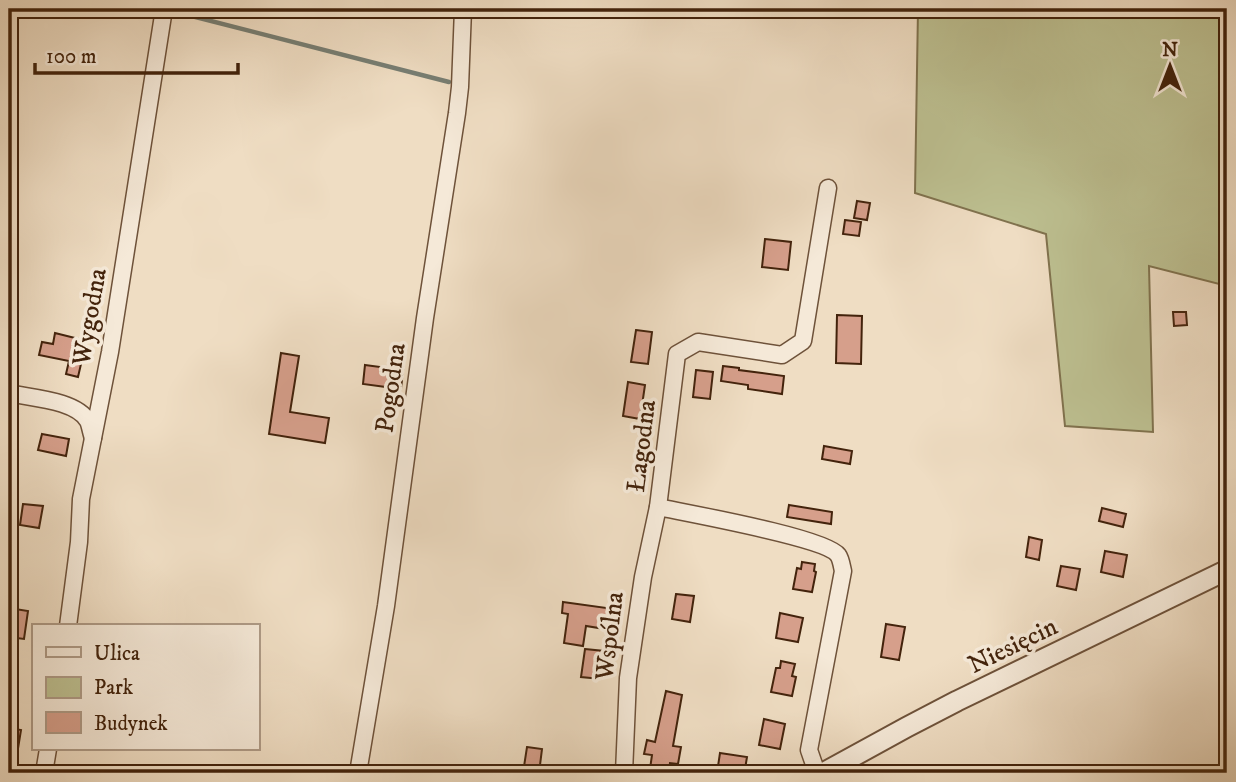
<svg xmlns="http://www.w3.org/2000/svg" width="1236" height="782" font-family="'IM FELL DW Pica',serif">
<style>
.green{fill:#bdc091;stroke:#80724e;stroke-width:2}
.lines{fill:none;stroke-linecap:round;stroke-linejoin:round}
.stream{stroke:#777e73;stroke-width:4.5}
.building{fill:#d69f8b;stroke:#43230c;stroke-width:2}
.minor-casing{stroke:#6e523a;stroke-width:19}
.tertiary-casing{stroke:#6e523a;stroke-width:23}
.minor{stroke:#f5e9d8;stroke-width:16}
.tertiary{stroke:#f5e9d8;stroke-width:19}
.labels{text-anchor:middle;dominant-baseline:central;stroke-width:7;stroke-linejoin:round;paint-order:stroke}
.street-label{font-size:26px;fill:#43230c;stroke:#f5e9d8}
</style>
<rect width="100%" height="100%" fill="#efddc3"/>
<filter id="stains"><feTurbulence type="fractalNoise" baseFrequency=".00286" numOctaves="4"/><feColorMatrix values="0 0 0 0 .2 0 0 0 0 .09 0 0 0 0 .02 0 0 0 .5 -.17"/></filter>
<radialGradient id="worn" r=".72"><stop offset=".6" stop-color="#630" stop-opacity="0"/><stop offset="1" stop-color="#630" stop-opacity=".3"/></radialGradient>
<path class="green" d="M 918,9 L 1227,9 L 1227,286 L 1149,266 L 1153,432 L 1065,426 L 1046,234 L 915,193 Z"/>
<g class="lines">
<path class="stream" d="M 168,10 L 449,82"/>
</g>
<g class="building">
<path d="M 857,201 L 870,203 L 867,220 L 854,218 Z"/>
<path d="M 845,220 L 861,222 L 859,236 L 843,234 Z"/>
<path d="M 765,239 L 791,242 L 788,270 L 762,267 Z"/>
<path d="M 1173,312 L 1186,312 L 1187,325 L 1174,326 Z"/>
<path d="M 837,315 L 862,316 L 861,364 L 836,363 Z"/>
<path d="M 636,330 L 652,332 L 648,364 L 631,362 Z"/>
<path d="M 55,333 L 83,340 L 81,350 L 84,351 L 78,377 L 66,374 L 69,361 L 39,355 L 42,342 L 53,344 Z"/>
<path d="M 281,353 L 299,356 L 290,412 L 329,418 L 325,443 L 269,434 Z"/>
<path d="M 365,365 L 403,370 L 401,389 L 363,384 Z"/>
<path d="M 723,366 L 739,368 L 739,370 L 784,376 L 782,394 L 748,389 L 748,385 L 721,381 Z"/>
<path d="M 696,370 L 713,372 L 710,399 L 693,397 Z"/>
<path d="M 628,382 L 645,385 L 640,419 L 623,416 Z"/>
<path d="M 42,434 L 69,439 L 66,456 L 38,450 Z"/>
<path d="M 824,446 L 852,451 L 850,464 L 822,459 Z"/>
<path d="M 23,504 L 43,506 L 39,528 L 20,525 Z"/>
<path d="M 789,505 L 832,512 L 831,524 L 787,517 Z"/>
<path d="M 1102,508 L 1126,514 L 1123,527 L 1099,521 Z"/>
<path d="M 1029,537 L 1042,540 L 1039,560 L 1026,557 Z"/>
<path d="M 1105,551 L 1127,555 L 1123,577 L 1101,572 Z"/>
<path d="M 802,562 L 815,564 L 814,571 L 816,572 L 812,592 L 793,589 L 797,568 L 801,569 Z"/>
<path d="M 1061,566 L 1080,569 L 1076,590 L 1057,586 Z"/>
<path d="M 676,594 L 694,596 L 690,622 L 672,619 Z"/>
<path d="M 563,602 L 614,609 L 611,630 L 586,626 L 583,646 L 564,643 L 568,614 L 562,613 Z"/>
<path d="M 9,608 L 28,611 L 24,639 L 9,637 Z"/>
<path d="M 780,613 L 803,618 L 798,642 L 776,638 Z"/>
<path d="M 886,624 L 905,627 L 899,660 L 881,657 Z"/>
<path d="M 585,649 L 604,651 L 601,679 L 581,677 Z"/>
<path d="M 781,661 L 795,664 L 792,676 L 796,677 L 792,696 L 771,692 L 776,668 L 780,668 Z"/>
<path d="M 666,691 L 682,695 L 673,746 L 681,747 L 678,764 L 670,763 L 669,772 L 650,769 L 652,755 L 644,754 L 647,740 L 655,742 Z"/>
<path d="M 764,719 L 785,724 L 780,749 L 759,745 Z"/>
<path d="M 9,728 L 21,730 L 15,767 L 9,766 Z"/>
<path d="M 527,747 L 542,749 L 539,773 L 523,773 Z"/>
<path d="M 720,753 L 747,757 L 745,769 L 740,768 L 739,773 L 717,773 Z"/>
</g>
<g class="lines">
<defs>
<g id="minor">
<path d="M 9,393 C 31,398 76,400 88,421 C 90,425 91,433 93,438"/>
<path d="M 658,507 C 686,513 826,538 838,555 C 841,559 842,567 843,571 L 809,750 L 817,773"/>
<path d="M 68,626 L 79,542 L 81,499 L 110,352 L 164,9"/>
<path d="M 44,773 L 48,749"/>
<path d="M 358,773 L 386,606 L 425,318 L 457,113 L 460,87 L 463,9"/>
<path d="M 624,773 L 628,678 L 643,577 L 658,507 L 677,354 L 698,342 L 782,355 L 803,341 L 828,188"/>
</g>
<path id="tertiary" d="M 823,773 L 907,727 L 957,701 L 1227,570"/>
</defs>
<use href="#minor" class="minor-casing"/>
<use href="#tertiary" class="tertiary-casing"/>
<use href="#minor" class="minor"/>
<use href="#tertiary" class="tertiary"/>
</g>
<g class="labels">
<g class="street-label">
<text transform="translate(90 317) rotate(-80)">Wygodna</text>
<text transform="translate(391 388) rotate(-82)">Pogodna</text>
<text transform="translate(642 446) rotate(-83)">Łagodna</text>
<text transform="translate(610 636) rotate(-83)">Wspólna</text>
<text transform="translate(1013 646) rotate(-26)">Niesięcin</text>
</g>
</g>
<rect width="1236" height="782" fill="none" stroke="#efddc3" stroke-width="35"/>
<rect x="10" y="10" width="1215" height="761" fill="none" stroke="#43230c" stroke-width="3.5"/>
<rect x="18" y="18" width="1201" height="747" fill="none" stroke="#43230c" stroke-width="2"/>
<rect x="32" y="624" width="228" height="126" fill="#f5e9d8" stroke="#ae9a86" stroke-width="2"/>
<rect x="46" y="647" width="35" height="10" fill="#f5e9d8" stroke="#ae9a86" stroke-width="2"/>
<text x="94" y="660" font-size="21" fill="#43230c">Ulica</text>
<rect x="46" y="677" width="35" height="21" fill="#bdc091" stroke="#ae9a86" stroke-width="2"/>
<text x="94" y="694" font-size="21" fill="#43230c">Park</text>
<rect x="46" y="712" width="35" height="21" fill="#d69f8b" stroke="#ae9a86" stroke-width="2"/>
<text x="94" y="730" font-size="21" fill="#43230c">Budynek</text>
<g transform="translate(1170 66)" stroke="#f5e9d8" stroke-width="5" paint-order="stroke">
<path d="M0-5L12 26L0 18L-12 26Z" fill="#43230c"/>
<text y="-10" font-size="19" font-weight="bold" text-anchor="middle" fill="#43230c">N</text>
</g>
<path d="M35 63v10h203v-10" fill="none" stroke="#43230c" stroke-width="3.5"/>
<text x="46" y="63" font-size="21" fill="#43230c" stroke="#f5e9d8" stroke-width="5" paint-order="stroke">100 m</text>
<rect width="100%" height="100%" filter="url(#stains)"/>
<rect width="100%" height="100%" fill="url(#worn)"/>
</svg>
